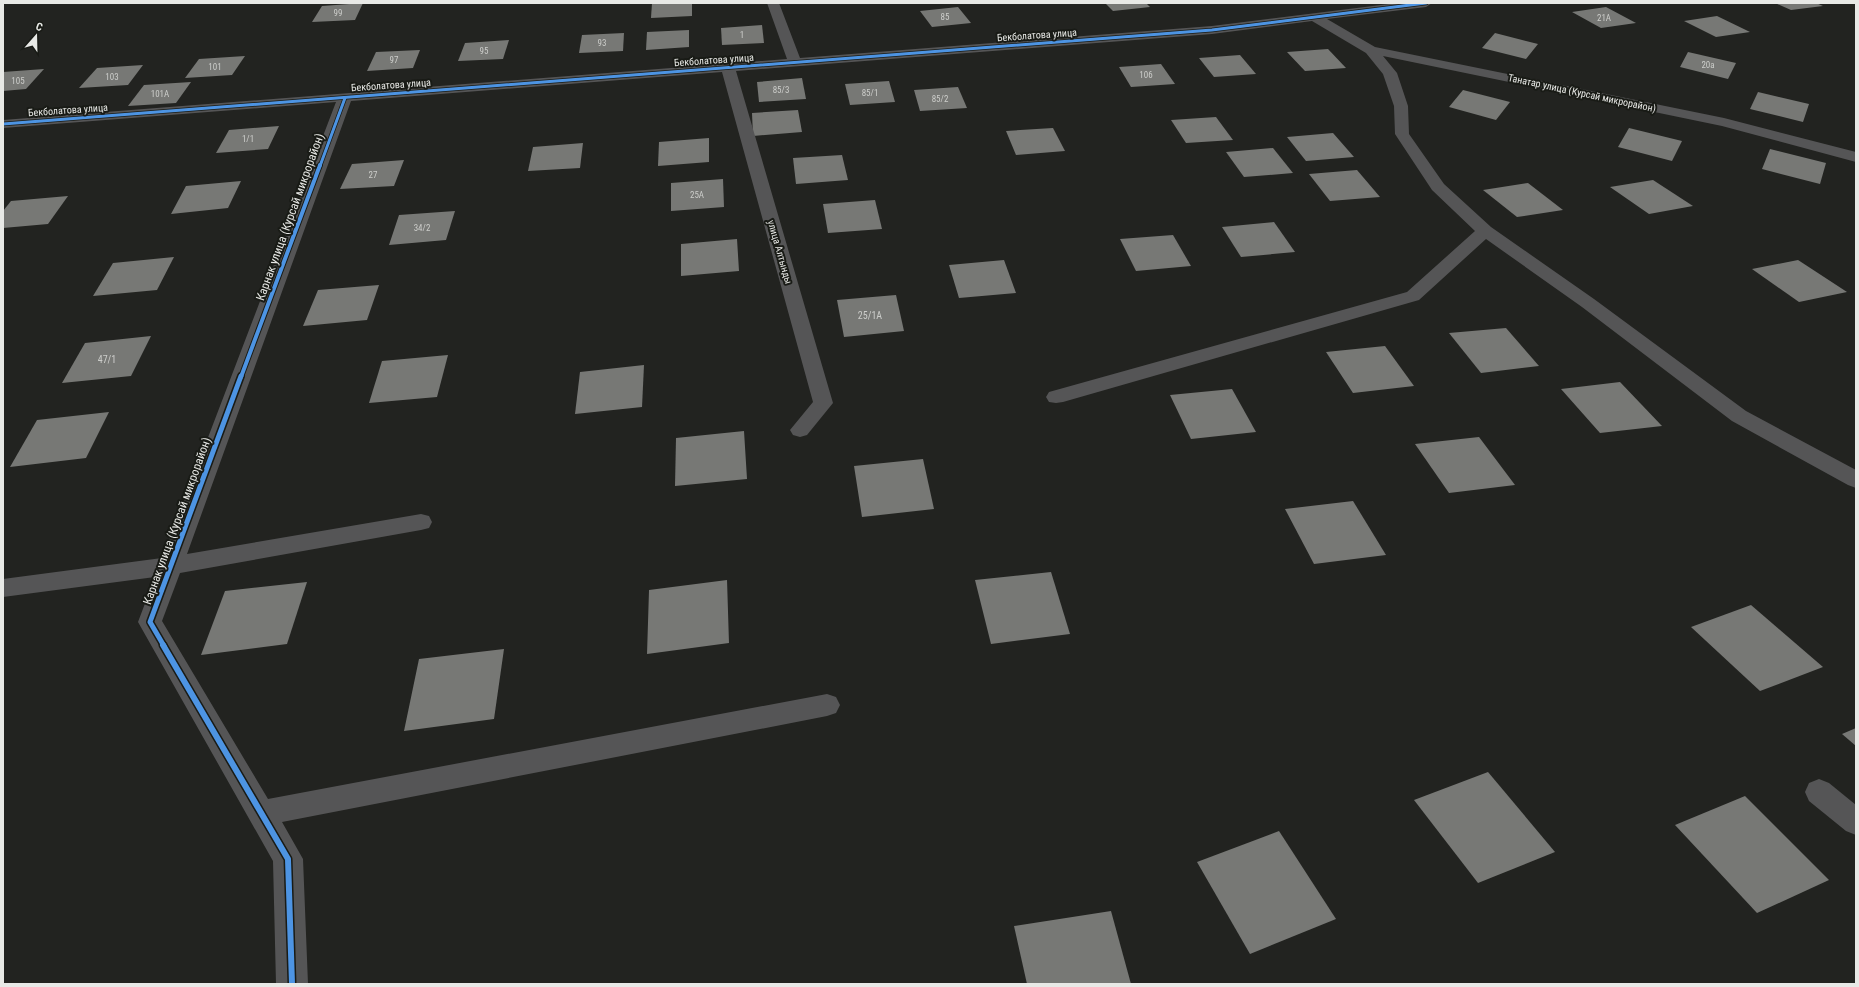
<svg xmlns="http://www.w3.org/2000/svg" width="1859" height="987" font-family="'Roboto Condensed',sans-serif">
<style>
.building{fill:#777875}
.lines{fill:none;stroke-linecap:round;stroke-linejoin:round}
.minor{fill:#555556;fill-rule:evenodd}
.cycleway-far3-casing{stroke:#191b16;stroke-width:4.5}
.cycleway-far2-casing{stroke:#191b16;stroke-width:6}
.cycleway-far1-casing{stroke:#191b16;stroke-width:8}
.cycleway-casing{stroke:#191b16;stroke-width:9}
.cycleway-far3{stroke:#4d94e3;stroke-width:3}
.cycleway-far2{stroke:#4d94e3;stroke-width:4}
.cycleway-far1{stroke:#4d94e3;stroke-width:5}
.cycleway{stroke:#4d94e3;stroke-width:6}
.labels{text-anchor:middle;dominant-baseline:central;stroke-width:4;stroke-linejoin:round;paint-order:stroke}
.far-number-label{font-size:9px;fill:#cccdca}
.far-street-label{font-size:10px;fill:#e8e9e6;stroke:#191b16}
.number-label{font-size:10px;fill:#cccdca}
.street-label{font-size:12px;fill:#e8e9e6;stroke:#191b16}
</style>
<rect width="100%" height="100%" fill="#222320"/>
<g class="building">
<path d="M 363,3 L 355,20 L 312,22 L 322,6 Z"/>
<path d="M 652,3 L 692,3 L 692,16 L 651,18 Z"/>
<path d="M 1105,3 L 1146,3 L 1150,7 L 1113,11 Z"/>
<path d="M 1775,3 L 1816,3 L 1823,6 L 1791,10 Z"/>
<path d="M 958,7 L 971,23 L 932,27 L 920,11 Z"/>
<path d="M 1606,7 L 1636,23 L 1601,28 L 1572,12 Z"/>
<path d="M 1717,16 L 1750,32 L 1716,37 L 1684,21 Z"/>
<path d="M 762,25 L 764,43 L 722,45 L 721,28 Z"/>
<path d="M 689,30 L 689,47 L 646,50 L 647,32 Z"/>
<path d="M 624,33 L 623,51 L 579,53 L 582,35 Z"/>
<path d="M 1495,33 L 1538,44 L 1526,59 L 1482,48 Z"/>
<path d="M 509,40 L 503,59 L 458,61 L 465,43 Z"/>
<path d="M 1328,49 L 1346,68 L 1305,71 L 1287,52 Z"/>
<path d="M 420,50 L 413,68 L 367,71 L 376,52 Z"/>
<path d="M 1688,52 L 1736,63 L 1728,79 L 1680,67 Z"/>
<path d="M 1240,55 L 1256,74 L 1214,77 L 1199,58 Z"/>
<path d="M 245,56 L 232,75 L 185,78 L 199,59 Z"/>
<path d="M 1161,64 L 1175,84 L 1131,87 L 1119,67 Z"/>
<path d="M 143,65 L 128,85 L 79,88 L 97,68 Z"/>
<path d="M 44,69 L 26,89 L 3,91 L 3,72 Z"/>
<path d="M 802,78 L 806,99 L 759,102 L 757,82 Z"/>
<path d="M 889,81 L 895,102 L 850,105 L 845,84 Z"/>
<path d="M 191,82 L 176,103 L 128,106 L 144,85 Z"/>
<path d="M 958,87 L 967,108 L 920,111 L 914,90 Z"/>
<path d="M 1463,90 L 1510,102 L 1496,120 L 1449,107 Z"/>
<path d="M 1758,92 L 1809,104 L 1803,122 L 1750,109 Z"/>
<path d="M 798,110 L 802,132 L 753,136 L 752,113 Z"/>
<path d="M 1216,117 L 1233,140 L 1186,143 L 1171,120 Z"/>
<path d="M 279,126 L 268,149 L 216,153 L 229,130 Z"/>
<path d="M 1053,128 L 1065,151 L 1016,155 L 1006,131 Z"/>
<path d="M 1629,128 L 1682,141 L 1672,161 L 1618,147 Z"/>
<path d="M 1333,133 L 1354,157 L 1306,161 L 1287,137 Z"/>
<path d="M 709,138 L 709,162 L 658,166 L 659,142 Z"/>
<path d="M 583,143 L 580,168 L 528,171 L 533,147 Z"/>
<path d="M 1273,148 L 1293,173 L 1244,177 L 1226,152 Z"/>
<path d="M 1770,149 L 1826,163 L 1820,184 L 1762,169 Z"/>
<path d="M 842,155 L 848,180 L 796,184 L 793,158 Z"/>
<path d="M 404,160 L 394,186 L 340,189 L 352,164 Z"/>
<path d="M 1357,170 L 1380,197 L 1330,201 L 1309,174 Z"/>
<path d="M 723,179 L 724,207 L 671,211 L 671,183 Z"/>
<path d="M 1653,180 L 1693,206 L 1649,214 L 1610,187 Z"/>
<path d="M 241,181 L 228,208 L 171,214 L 186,186 Z"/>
<path d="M 1528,183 L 1563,210 L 1517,217 L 1483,190 Z"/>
<path d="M 68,196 L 48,224 L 3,228 L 3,211 L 11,201 Z"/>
<path d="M 875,200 L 882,229 L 828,233 L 823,204 Z"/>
<path d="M 455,211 L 446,240 L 389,245 L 399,215 Z"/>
<path d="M 1274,222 L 1295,252 L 1241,257 L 1222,227 Z"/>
<path d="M 1173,235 L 1191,266 L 1136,271 L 1120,239 Z"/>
<path d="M 737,239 L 739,271 L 681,276 L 681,244 Z"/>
<path d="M 174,257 L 157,290 L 93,296 L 113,263 Z"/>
<path d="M 1004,260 L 1016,293 L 959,298 L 949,265 Z"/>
<path d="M 1798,260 L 1847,292 L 1799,302 L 1752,269 Z"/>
<path d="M 379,285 L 367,320 L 303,326 L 318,290 Z"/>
<path d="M 896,295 L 904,331 L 844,337 L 837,300 Z"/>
<path d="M 1506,328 L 1539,366 L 1481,373 L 1449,333 Z"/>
<path d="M 151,336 L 131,376 L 62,383 L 85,343 Z"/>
<path d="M 1385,346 L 1414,386 L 1353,393 L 1326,352 Z"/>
<path d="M 448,355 L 437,397 L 369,403 L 382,361 Z"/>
<path d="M 644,365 L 642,407 L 575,414 L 580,372 Z"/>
<path d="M 1620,382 L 1662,426 L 1600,433 L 1561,389 Z"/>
<path d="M 1232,389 L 1256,432 L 1191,439 L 1170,395 Z"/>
<path d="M 109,412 L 86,458 L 10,467 L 37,420 Z"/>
<path d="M 744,431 L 747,479 L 675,486 L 676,438 Z"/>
<path d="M 1479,437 L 1515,485 L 1449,493 L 1415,444 Z"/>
<path d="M 923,459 L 934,509 L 862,517 L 854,466 Z"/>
<path d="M 1353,501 L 1386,555 L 1314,564 L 1285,509 Z"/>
<path d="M 1051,572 L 1070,634 L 991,644 L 975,580 Z"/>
<path d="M 727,580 L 729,643 L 647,654 L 649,590 Z"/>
<path d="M 307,582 L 287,644 L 201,655 L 225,591 Z"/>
<path d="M 1751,605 L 1823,667 L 1760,691 L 1691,627 Z"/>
<path d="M 504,649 L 494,719 L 404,731 L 419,659 Z"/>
<path d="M 1856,728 L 1856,746 L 1842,734 Z"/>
<path d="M 1488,772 L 1555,852 L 1478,883 L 1414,800 Z"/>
<path d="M 1745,796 L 1829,880 L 1757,913 L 1675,825 Z"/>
<path d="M 1279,831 L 1336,919 L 1250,954 L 1197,862 Z"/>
<path d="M 1111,911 L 1131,984 L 1027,984 L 1014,926 Z"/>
</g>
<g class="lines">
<g class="minor">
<path d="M 767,3 L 779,3 L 800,58 L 1212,26 L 1397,3 L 1432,3 L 1426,7 L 1327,19 L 1375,47 L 1724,118 L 1856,152 L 1856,162 L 1722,126 L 1383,56 L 1397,73 L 1408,106 L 1409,134 L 1444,184 L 1491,227 L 1594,299 L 1746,411 L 1856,470 L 1856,488 L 1848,485 L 1732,421 L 1582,307 L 1486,239 L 1419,300 L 1063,402 L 1056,403 L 1049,402 L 1046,397 L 1049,392 L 1407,292 L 1475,231 L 1432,190 L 1395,134 L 1394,106 L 1383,74 L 1366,53 L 1312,21 L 1212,34 L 736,71 L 833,403 L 807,435 L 800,437 L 793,435 L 790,430 L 813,402 L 722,72 L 351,101 L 187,554 L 421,514 L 429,516 L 432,522 L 429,528 L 421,530 L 180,573 L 162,621 L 268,799 L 827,694 L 836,697 L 840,705 L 836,713 L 827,716 L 282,822 L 303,859 L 308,984 L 276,984 L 273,861 L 138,622 L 155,577 L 3,597 L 3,579 L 162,558 L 336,102 L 3,128 L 3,120 L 787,59 Z"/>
<path d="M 1819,779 L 1829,783 L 1856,805 L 1856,835 L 1846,831 L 1809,801 L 1805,792 L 1809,783 Z"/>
</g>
<defs>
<g id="cycleway-far3">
<path d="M 3,124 L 1212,30 L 1426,3"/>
<path d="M 320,166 L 345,98"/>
</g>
<path id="cycleway-far2" d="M 241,377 L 320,165"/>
<path id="cycleway-far1" d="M 164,646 L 150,622 L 241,376"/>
<path id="cycleway" d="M 163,645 L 288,859 L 292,984"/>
</defs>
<use href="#cycleway-far3" class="cycleway-far3-casing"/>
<use href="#cycleway-far2" class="cycleway-far2-casing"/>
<use href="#cycleway-far1" class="cycleway-far1-casing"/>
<use href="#cycleway" class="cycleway-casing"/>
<use href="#cycleway-far3" class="cycleway-far3"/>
<use href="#cycleway-far2" class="cycleway-far2"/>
<use href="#cycleway-far1" class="cycleway-far1"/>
<use href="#cycleway" class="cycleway"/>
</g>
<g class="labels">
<g class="far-number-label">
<text x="338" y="13">99</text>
<text x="945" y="17">85</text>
<text x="1604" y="18">21А</text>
<text x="742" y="35">1</text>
<text x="602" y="43">93</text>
<text x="484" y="51">95</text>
<text x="394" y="60">97</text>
<text x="1708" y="65">20а</text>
<text x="215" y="67">101</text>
<text x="1146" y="75">106</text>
<text x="112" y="77">103</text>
<text x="18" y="81">105</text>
<text x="781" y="90">85/3</text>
<text x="870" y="93">85/1</text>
<text x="160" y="94">101А</text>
<text x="940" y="99">85/2</text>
<text x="248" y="139">1/1</text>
<text x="373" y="175">27</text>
<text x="697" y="195">25А</text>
<text x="422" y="228">34/2</text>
</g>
<g class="far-street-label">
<text transform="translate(1037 35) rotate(-4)">Бекболатова улица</text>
<text transform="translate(714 60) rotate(-4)">Бекболатова улица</text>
<text transform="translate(391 85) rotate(-4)">Бекболатова улица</text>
<text transform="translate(1582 93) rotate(12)">Танатар улица (Курсай микрорайон)</text>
<text transform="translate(68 110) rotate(-4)">Бекболатова улица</text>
<text transform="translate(780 252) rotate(74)">улица Алтынды</text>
</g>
<g class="number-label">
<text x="870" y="315">25/1А</text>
<text x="107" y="359">47/1</text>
</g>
<g class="street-label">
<text transform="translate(290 217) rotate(-70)">Карнак улица (Курсай микрорайон)</text>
<text transform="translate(177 521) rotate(-70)">Карнак улица (Курсай микрорайон)</text>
</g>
</g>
<rect width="1859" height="987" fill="none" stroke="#e8e9e6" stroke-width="8"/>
<g transform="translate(36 36) rotate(20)" stroke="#191b16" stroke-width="3" paint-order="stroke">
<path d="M0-3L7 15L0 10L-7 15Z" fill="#e8e9e6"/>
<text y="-6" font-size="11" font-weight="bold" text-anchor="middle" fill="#e8e9e6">С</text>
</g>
</svg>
